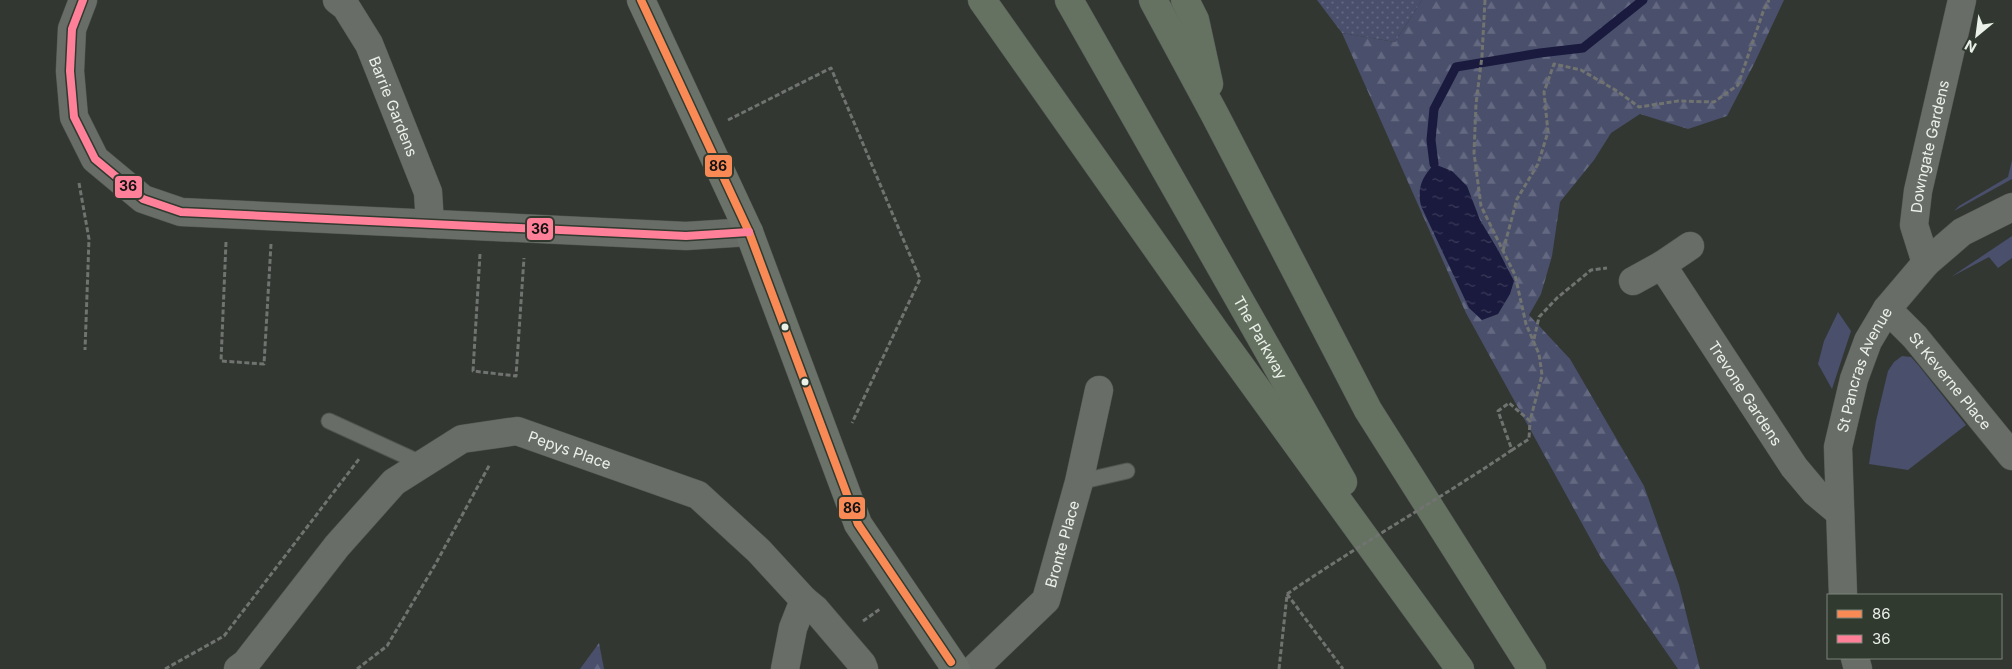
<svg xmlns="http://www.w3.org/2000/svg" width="2012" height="669" font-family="Inter,sans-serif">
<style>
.green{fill:#4a4f6c}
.forest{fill:url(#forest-firs)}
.park{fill:url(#park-dots)}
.water{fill:url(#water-ripples)}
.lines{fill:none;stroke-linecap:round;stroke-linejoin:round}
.stream{stroke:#191a3e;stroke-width:9}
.lane-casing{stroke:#515550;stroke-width:17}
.street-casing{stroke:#515550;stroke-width:29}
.secondary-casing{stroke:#515550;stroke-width:29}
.highway-casing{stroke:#515550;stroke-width:29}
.path{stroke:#70736f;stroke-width:3;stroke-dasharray:5 2.5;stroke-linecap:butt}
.lane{stroke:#696d68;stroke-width:15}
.street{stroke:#696d68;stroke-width:28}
.secondary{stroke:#6b7269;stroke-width:28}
.highway{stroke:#657262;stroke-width:28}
.path-bridge{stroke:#70736f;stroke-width:3;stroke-dasharray:5 2.5;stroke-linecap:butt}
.bus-1-casing{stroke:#303a2f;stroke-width:11}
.bus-2-casing{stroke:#303a2f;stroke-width:11}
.bus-1{stroke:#f98a56;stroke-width:8}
.bus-2{stroke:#ff8098;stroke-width:8}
.bus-dot{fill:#ebf1e9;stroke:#303a2f;stroke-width:2}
.labels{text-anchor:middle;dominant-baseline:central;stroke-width:4;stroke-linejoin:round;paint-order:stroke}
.street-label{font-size:15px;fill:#ebf1e9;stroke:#303a2f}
.line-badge{stroke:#303a2f;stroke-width:2}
.pale-badge-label{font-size:14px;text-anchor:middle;font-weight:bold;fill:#111}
</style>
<defs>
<pattern id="forest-firs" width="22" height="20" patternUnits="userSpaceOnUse" patternTransform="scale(1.25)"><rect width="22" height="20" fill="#4a4f6c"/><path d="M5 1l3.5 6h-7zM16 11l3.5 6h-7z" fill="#646981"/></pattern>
<pattern id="park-dots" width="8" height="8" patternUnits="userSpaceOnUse" patternTransform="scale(1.25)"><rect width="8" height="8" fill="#4a4f6c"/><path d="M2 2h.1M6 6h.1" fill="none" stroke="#646981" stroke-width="1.8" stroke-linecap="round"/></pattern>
<pattern id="water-ripples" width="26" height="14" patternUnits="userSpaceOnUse" patternTransform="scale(1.25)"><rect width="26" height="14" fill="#191a3e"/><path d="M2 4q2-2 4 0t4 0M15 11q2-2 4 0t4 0" fill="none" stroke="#3b3c5a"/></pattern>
</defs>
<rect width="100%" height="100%" fill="#323732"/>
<g class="green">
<path d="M 2012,160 L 2012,179 L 1954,211 L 1959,206 L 2008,177 Z"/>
<path d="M 2012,236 L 2012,258 L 1998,268 L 1989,257 L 1951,277 Z"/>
<path d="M 1838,312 L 1851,331 L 1832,389 L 1818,364 L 1824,341 Z"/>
<path d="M 1902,356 L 1911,357 L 1919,366 L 1966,425 L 1908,470 L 1869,464 L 1876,421 L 1888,371 L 1894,362 Z"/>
</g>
<g class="forest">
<path d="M 1422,0 L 1784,0 L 1754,64 L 1727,116 L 1688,129 L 1640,114 L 1611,133 L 1594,160 L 1560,202 L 1552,256 L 1541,294 L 1529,315 L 1570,359 L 1644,486 L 1679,585 L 1700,669 L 1678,669 L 1601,558 L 1466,313 L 1342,33 L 1395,42 Z"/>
<path d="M 599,643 L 604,669 L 580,669 Z"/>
</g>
<path class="park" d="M 1317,0 L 1422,0 L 1395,42 L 1342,33 Z"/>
<path class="water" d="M 1434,164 L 1452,171 L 1467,186 L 1480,220 L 1498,250 L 1514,281 L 1510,294 L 1498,314 L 1482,320 L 1469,308 L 1421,206 C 1417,187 1422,178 1434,164 Z"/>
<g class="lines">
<path class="stream" d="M 1434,164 L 1431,140 L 1434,109 L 1456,67 L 1540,53 L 1583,48 L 1643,0"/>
<defs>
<g id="lane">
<path d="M 329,421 L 423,464"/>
<path d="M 1079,482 L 1127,471"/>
</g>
<g id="street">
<path d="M 83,0 L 72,29 L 70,71 L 74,117 L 95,159 L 143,199 L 181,212 L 686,236 L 749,232"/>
<path id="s1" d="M 337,0 L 346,7 L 369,44 L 428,192 L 430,224"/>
<path id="s2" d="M 1926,263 L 1914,225 L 1918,191 L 1962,0"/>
<path d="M 1662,265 L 1690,246"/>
<path id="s3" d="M 1633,281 L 1662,265 L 1794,467 L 1815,492 L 1840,513"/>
<path id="s4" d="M 1887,309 L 1915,337 L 2012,456"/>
<path id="s5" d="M 1843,595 L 1838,447 L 1854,379 L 1868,341 L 1887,309 L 1926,263 L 1962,232 L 2012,207"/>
<path d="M 1855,658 L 1858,669"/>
<path id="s6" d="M 238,669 L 246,663 L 337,546 L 394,482 L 462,439 L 517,431 L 698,495 L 759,551 L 804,600 L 815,609 L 862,664 L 864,669"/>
<path d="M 785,669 L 793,628 L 804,600"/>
<path id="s7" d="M 974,669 L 1046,600 L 1079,482 L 1099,390"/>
</g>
<path id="secondary" d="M 641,0 L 749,232 L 858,524 L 956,669"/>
<g id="highway">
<path d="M 982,0 L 1215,331 L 1460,669"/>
<path id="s8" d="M 1069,0 L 1343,482"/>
<path d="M 1153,0 L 1215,115 L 1368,410 L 1532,669"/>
<path d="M 1185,0 L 1195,20 L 1209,84"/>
</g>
</defs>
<use href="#lane" class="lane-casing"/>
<use href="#street" class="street-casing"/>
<use href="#secondary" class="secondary-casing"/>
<use href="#highway" class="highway-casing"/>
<g class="path">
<path d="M 1485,0 L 1482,56 L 1476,104 L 1474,153 L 1481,206 L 1515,275 L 1526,324 L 1539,354 L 1542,375 L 1530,421 L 1509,403 L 1498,411 L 1512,450 L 1529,439 L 1530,421"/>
<path d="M 728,120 L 831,68 L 920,279 L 852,423"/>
<path d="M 79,183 L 89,239 L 85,350"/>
<path d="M 226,242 L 221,361 L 264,364 L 271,244"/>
<path d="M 1503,251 L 1517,199 L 1538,164 L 1548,132 L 1544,92 L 1554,64 L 1581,70 L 1617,91 L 1639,107 L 1678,101 L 1714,102 L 1738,85 L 1763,12 L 1769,0"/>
<path d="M 480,254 L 473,371 L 516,376 L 524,258"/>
<path d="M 1534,339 L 1539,317 L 1557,298 L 1591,270 L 1607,268"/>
<path d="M 1287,594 L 1343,669"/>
<path d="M 863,621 L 880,609"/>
<path d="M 165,669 L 224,636 L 359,459"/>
<path d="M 357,669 L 387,646 L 435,565 L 490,464"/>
<path d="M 1279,669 L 1287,595"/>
</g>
<use href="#lane" class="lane"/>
<use href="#street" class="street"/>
<use href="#secondary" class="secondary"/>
<use href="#highway" class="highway"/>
<path class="path-bridge" d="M 1287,594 C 1360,544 1438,500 1512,450"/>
<defs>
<path id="bus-1" d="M 641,0 L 749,232 L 858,524 L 951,662"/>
<path id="bus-2" d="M 83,0 L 72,29 L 70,71 L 74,117 L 95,159 L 143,199 L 181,212 L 686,236 L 749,232"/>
</defs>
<use href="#bus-1" class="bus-1-casing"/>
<use href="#bus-2" class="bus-2-casing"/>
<use href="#bus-1" class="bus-1"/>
<use href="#bus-2" class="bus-2"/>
</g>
<g class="bus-dot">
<circle cx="785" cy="327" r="4.5"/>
<circle cx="805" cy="382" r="4.5"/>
</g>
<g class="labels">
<g class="street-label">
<text stroke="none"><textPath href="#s1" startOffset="122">Barrie Gardens</textPath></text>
<text stroke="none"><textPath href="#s2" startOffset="120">Downgate Gardens</textPath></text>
<text stroke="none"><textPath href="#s8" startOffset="388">The Parkway</textPath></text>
<text stroke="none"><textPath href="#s5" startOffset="230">St Pancras Avenue</textPath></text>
<text stroke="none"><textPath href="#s4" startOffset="96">St Keverne Place</textPath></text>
<text stroke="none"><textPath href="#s3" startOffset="186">Trevone Gardens</textPath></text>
<text stroke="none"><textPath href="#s6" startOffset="436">Pepys Place</textPath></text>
<text stroke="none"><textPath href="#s7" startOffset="158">Bronte Place</textPath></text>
</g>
</g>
<g class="line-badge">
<rect x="704" y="154" width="29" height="24" rx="5" fill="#f98a56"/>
<rect x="114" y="175" width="29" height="24" rx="5" fill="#ff8098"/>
<rect x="526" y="217" width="28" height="24" rx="5" fill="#ff8098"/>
<rect x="838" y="496" width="28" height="24" rx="5" fill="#f98a56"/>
</g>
<g class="pale-badge-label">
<text x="718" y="171">86</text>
<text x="128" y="191">36</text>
<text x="540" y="234">36</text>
<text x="852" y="513">86</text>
</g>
<rect x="1827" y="594" width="175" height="65" fill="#303a2f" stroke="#7b8379"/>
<rect x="1837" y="610" width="25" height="8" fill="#f98a56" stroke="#7b8379"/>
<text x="1872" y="619" font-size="15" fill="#ebf1e9">86</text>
<rect x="1837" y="635" width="25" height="8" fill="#ff8098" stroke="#7b8379"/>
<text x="1872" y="644" font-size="15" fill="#ebf1e9">36</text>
<g transform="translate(1977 35) rotate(209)" stroke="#303a2f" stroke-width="4" paint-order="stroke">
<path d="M0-4L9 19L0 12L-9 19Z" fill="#ebf1e9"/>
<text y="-8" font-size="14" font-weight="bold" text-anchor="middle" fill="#ebf1e9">N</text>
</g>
</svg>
